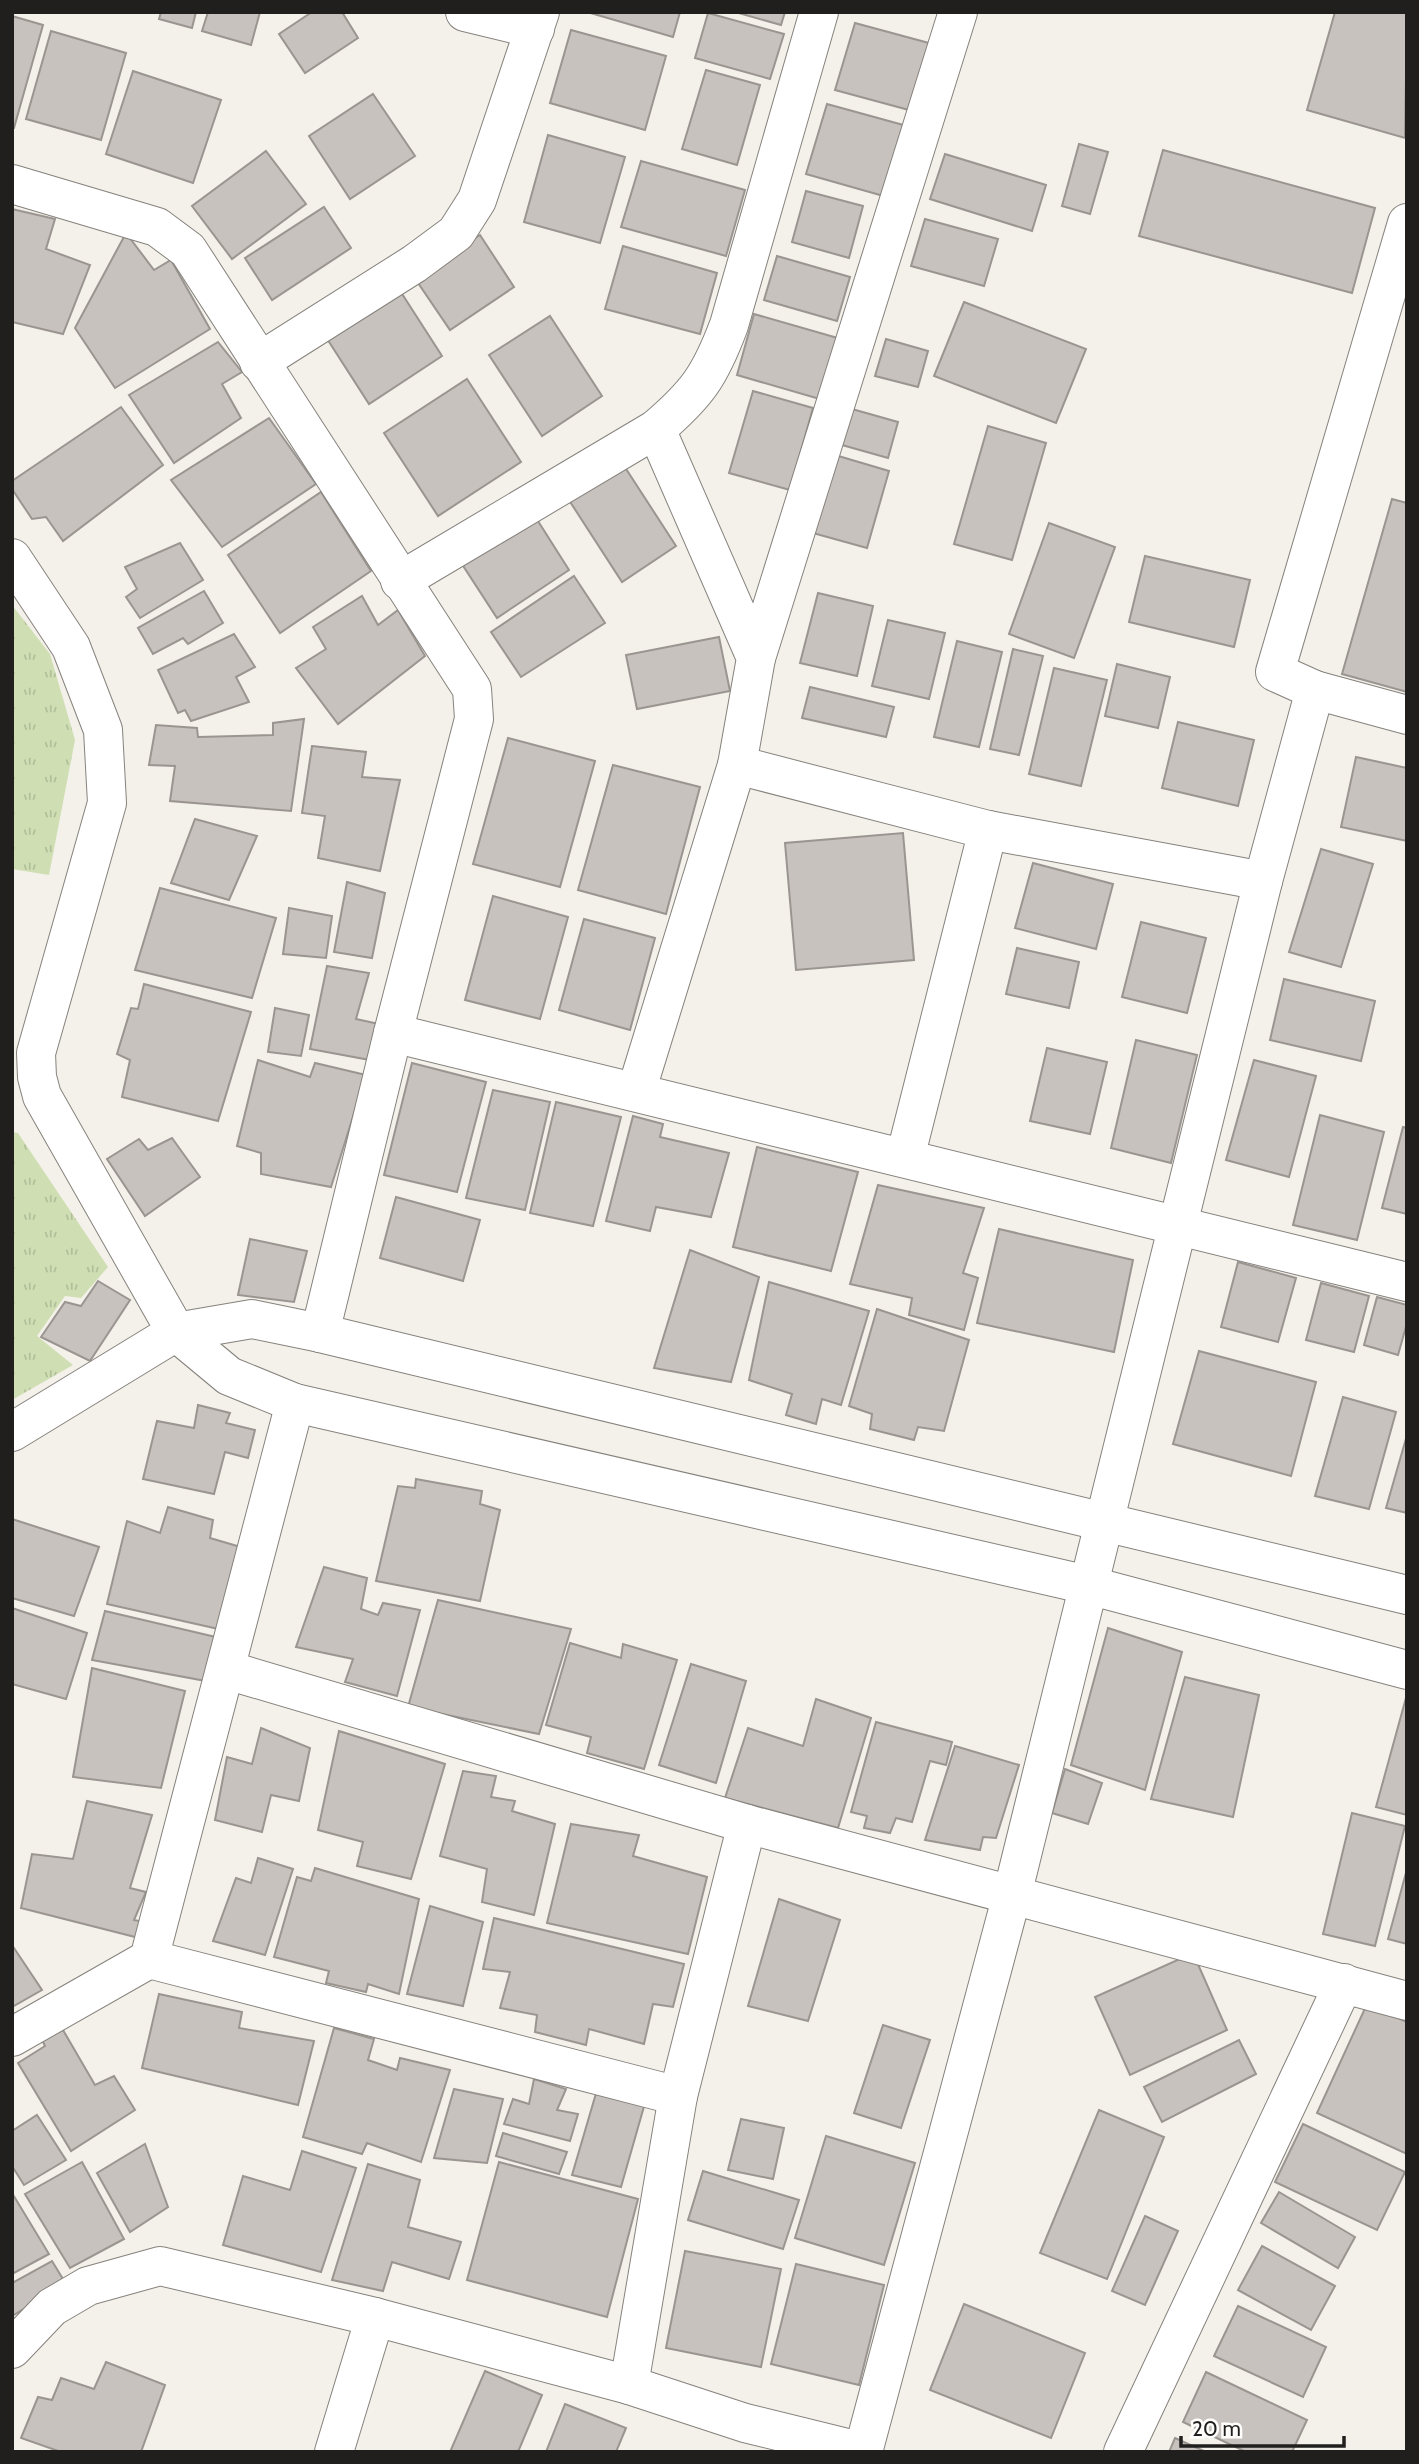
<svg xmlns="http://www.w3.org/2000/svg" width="1419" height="2464" font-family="Cabin,sans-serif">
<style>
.grass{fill:url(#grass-tufts)}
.building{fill:#c7c2bd;stroke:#9a9590;stroke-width:2}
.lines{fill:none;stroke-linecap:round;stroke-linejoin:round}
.minor-casing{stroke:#86827d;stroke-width:40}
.minor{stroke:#fff;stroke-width:38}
</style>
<defs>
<pattern id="grass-tufts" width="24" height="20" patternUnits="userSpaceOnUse" patternTransform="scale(1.75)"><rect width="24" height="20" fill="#cfdfb3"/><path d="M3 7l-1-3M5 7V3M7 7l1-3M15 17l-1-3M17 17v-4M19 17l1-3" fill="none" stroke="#b1bf9a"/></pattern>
</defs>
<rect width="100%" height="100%" fill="#f4f0ea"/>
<g class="grass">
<path d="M 12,605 L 50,654 L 75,740 L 49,875 L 12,869 Z"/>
<path d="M 12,1132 L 18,1133 L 108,1267 L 81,1298 L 65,1296 L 37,1336 L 73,1365 L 12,1400 Z"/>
</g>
<g class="building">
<path d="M 161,12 L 196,12 L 192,28 L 159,19 Z"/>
<path d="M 208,12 L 260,12 L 251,45 L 202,31 Z"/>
<path d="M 312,12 L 342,12 L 358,38 L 305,73 L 279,34 Z"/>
<path d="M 587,12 L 680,12 L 673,37 Z"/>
<path d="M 735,12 L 785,12 L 781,25 Z"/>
<path d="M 1335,12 L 1407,12 L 1405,138 L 1307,110 Z"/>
<path d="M 708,13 L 784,34 L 770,79 L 695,58 Z"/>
<path d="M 12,16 L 43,25 L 14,128 L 12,128 Z"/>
<path d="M 855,23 L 940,46 L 920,113 L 835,90 Z"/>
<path d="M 571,30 L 666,56 L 645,130 L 550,103 Z"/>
<path d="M 51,31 L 126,53 L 101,140 L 26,119 Z"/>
<path d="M 706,70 L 760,85 L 737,165 L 682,149 Z"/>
<path d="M 133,71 L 221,100 L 193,183 L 106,154 Z"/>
<path d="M 373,94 L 415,156 L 350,199 L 309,136 Z"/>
<path d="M 827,104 L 907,126 L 887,197 L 806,174 Z"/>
<path d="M 548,135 L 625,157 L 600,243 L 524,222 Z"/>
<path d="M 1079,144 L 1108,152 L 1090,214 L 1062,206 Z"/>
<path d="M 1163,150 L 1375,208 L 1352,293 L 1139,236 Z"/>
<path d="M 266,151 L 306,204 L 232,259 L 192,206 Z"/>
<path d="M 945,154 L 1046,185 L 1032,231 L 930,199 Z"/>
<path d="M 641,161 L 745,190 L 726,256 L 621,227 Z"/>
<path d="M 806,191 L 863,206 L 849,258 L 792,242 Z"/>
<path d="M 324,207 L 351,248 L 272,300 L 245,258 Z"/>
<path d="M 12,209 L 55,219 L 46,249 L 90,265 L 63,334 L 12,322 Z"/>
<path d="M 925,219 L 998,239 L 984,286 L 911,266 Z"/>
<path d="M 126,233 L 154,270 L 171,260 L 210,329 L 115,388 L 75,328 Z"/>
<path d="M 480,235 L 514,287 L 450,330 L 414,277 Z"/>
<path d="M 623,246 L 717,273 L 700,334 L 605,309 Z"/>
<path d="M 777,256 L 850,277 L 837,321 L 764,300 Z"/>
<path d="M 397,286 L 442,356 L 369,404 L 324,334 Z"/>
<path d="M 964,302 L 1086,349 L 1056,423 L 934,376 Z"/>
<path d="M 754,314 L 848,341 L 830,402 L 737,375 Z"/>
<path d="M 550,316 L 602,396 L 542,436 L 489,355 Z"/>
<path d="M 886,339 L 928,351 L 918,387 L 875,376 Z"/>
<path d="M 218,342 L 242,372 L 222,384 L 241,418 L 174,463 L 129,395 Z"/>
<path d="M 467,379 L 521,462 L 438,516 L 384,433 Z"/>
<path d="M 753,391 L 813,408 L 790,490 L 729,473 Z"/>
<path d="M 121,407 L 163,465 L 63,541 L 46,517 L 32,519 L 12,489 L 12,481 Z"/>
<path d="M 852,409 L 898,422 L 888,458 L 842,445 Z"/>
<path d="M 269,418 L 316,484 L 222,547 L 171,480 Z"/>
<path d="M 988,426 L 1046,443 L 1012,560 L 954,544 Z"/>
<path d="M 835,455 L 889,471 L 867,548 L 813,533 Z"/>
<path d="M 619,458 L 676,546 L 622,582 L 565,494 Z"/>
<path d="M 321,492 L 371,571 L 280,633 L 228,555 Z"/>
<path d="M 1392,499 L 1407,503 L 1407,692 L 1342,674 Z"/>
<path d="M 531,510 L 569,570 L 497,618 L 458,558 Z"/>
<path d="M 1049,523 L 1115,547 L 1074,658 L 1009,634 Z"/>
<path d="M 180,543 L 203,580 L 140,618 L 126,597 L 137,589 L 125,567 Z"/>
<path d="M 1145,556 L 1250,580 L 1234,647 L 1129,622 Z"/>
<path d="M 574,576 L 605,623 L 521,677 L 491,632 Z"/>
<path d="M 204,591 L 223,623 L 188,644 L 183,638 L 153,654 L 138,628 Z"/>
<path d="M 818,593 L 873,606 L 857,676 L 800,663 Z"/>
<path d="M 362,596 L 378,625 L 398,610 L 425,656 L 338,724 L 296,668 L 326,649 L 313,627 Z"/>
<path d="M 888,620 L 945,633 L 929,699 L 872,686 Z"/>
<path d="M 234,634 L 255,667 L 236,677 L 249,702 L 191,721 L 185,710 L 178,713 L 158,670 Z"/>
<path d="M 719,637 L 730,691 L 637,709 L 626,655 Z"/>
<path d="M 957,641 L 1002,652 L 979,747 L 934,737 Z"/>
<path d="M 1013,649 L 1043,656 L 1019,755 L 990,749 Z"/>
<path d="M 1117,664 L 1170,677 L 1158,728 L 1105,716 Z"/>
<path d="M 1054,668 L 1107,680 L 1081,786 L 1029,774 Z"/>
<path d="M 810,687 L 894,707 L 886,737 L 802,718 Z"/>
<path d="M 304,719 L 291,811 L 170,801 L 175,766 L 149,765 L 156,725 L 197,728 L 198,737 L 273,735 L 273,723 Z"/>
<path d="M 1178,722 L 1254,740 L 1238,806 L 1162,788 Z"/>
<path d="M 508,738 L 595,761 L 560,887 L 473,864 Z"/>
<path d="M 312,746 L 366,752 L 362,777 L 400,780 L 380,871 L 318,858 L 325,816 L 302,813 Z"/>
<path d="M 1356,757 L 1407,768 L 1407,841 L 1341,827 Z"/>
<path d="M 613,765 L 700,787 L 666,914 L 578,890 Z"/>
<path d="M 195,819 L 257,836 L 229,900 L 171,883 Z"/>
<path d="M 903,833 L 914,960 L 796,970 L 785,843 Z"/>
<path d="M 1321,849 L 1373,864 L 1341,967 L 1289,952 Z"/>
<path d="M 1033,863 L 1113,884 L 1096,949 L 1015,928 Z"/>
<path d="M 347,882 L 385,893 L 372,958 L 334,952 Z"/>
<path d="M 160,888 L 276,918 L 252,998 L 135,970 Z"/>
<path d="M 493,896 L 568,917 L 540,1019 L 465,1000 Z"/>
<path d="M 289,908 L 332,916 L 326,958 L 283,954 Z"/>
<path d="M 584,919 L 655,938 L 630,1030 L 559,1010 Z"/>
<path d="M 1141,922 L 1206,938 L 1187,1013 L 1122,997 Z"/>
<path d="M 1017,948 L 1079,962 L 1069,1008 L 1006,994 Z"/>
<path d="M 327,966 L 369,973 L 356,1019 L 379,1024 L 370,1060 L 310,1049 Z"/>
<path d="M 1284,979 L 1375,1001 L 1361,1061 L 1270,1040 Z"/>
<path d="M 144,984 L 251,1012 L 218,1121 L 122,1097 L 130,1060 L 117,1054 L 131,1008 L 138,1009 Z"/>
<path d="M 275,1008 L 309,1015 L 301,1056 L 268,1052 Z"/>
<path d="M 1136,1040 L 1197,1055 L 1171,1163 L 1111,1148 Z"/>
<path d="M 1047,1048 L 1107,1062 L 1090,1134 L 1030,1121 Z"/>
<path d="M 258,1060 L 310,1077 L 315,1063 L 366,1075 L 331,1187 L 261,1174 L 261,1153 L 237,1146 Z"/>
<path d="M 1254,1060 L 1316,1076 L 1289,1177 L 1226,1160 Z"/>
<path d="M 412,1063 L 486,1082 L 457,1192 L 384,1175 Z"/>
<path d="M 493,1090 L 550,1102 L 525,1210 L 466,1198 Z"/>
<path d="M 556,1102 L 621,1117 L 593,1226 L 530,1213 Z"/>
<path d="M 1320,1115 L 1384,1132 L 1357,1240 L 1293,1225 Z"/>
<path d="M 633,1116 L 663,1124 L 660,1137 L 729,1153 L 711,1217 L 656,1207 L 650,1231 L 606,1221 Z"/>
<path d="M 1403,1127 L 1407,1128 L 1407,1214 L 1382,1208 Z"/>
<path d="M 172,1138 L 200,1177 L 145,1216 L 107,1159 L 139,1139 L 148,1150 Z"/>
<path d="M 757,1147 L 858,1172 L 831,1271 L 733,1247 Z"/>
<path d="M 878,1185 L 984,1208 L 963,1273 L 978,1278 L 964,1330 L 909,1315 L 912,1298 L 850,1284 Z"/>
<path d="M 396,1197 L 480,1220 L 463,1281 L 380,1258 Z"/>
<path d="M 999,1229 L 1133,1260 L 1114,1352 L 977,1323 Z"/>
<path d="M 250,1239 L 307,1251 L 294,1302 L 238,1295 Z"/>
<path d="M 690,1250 L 759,1277 L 731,1382 L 654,1368 Z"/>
<path d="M 1238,1262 L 1296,1278 L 1278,1342 L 1221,1327 Z"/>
<path d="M 98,1281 L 130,1300 L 90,1361 L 41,1337 L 65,1302 L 81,1306 Z"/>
<path d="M 769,1282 L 869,1311 L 841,1405 L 822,1399 L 816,1424 L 786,1415 L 792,1394 L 749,1380 Z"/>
<path d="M 1321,1283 L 1369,1296 L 1354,1352 L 1306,1340 Z"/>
<path d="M 1377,1297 L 1407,1305 L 1407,1323 L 1398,1355 L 1364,1345 Z"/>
<path d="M 877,1309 L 969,1340 L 944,1431 L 918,1427 L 914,1440 L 870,1429 L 872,1414 L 849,1406 Z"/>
<path d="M 1199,1351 L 1316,1382 L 1291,1476 L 1173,1444 Z"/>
<path d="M 1343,1397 L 1396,1412 L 1369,1509 L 1315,1496 Z"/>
<path d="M 198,1405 L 230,1413 L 226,1423 L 255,1430 L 248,1458 L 225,1452 L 214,1494 L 143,1479 L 157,1421 L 194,1428 Z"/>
<path d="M 1407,1435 L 1407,1513 L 1386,1508 Z"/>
<path d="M 416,1479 L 482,1491 L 480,1504 L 500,1510 L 480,1601 L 376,1581 L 398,1486 L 415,1488 Z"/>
<path d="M 168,1507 L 213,1520 L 210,1538 L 244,1548 L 223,1630 L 107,1604 L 127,1521 L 160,1533 Z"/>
<path d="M 12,1519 L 99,1547 L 74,1616 L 12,1598 Z"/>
<path d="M 324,1567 L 367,1578 L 361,1609 L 378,1615 L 383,1603 L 420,1610 L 397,1696 L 345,1682 L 353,1659 L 296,1647 Z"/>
<path d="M 438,1600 L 571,1629 L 539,1734 L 408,1707 Z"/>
<path d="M 12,1608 L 87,1633 L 66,1699 L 12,1684 Z"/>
<path d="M 105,1611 L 220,1638 L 206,1681 L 92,1660 Z"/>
<path d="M 1108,1628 L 1182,1652 L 1145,1790 L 1071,1765 Z"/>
<path d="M 570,1643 L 621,1658 L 623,1644 L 677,1660 L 644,1769 L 587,1753 L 591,1737 L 546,1725 Z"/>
<path d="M 691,1664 L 746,1681 L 716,1783 L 659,1765 Z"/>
<path d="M 92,1668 L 185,1691 L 161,1788 L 73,1777 Z"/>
<path d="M 1185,1677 L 1259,1695 L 1233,1817 L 1151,1799 Z"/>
<path d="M 1407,1694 L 1407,1815 L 1376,1807 Z"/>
<path d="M 816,1699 L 871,1718 L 838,1828 L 725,1798 L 748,1728 L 803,1746 Z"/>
<path d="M 876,1722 L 952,1742 L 946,1765 L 930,1761 L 912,1822 L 896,1818 L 890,1833 L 864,1828 L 867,1816 L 851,1812 Z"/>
<path d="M 261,1728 L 310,1748 L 299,1801 L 271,1795 L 262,1832 L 215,1820 L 227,1757 L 252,1764 Z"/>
<path d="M 339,1731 L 445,1764 L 411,1879 L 357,1866 L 363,1842 L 318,1830 Z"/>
<path d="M 955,1746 L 1019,1765 L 996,1838 L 983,1837 L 980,1850 L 925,1840 Z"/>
<path d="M 1065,1769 L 1102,1783 L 1088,1824 L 1052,1813 Z"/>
<path d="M 463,1771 L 496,1776 L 491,1797 L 515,1801 L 512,1811 L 555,1824 L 534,1915 L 482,1902 L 487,1869 L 440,1856 Z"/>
<path d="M 87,1801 L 152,1815 L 130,1888 L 146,1892 L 134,1920 L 144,1922 L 139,1938 L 21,1908 L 32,1854 L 73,1859 Z"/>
<path d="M 1352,1813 L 1405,1826 L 1375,1946 L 1323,1934 Z"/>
<path d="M 571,1824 L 639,1835 L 633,1856 L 707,1877 L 688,1954 L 547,1923 Z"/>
<path d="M 258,1858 L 293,1869 L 265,1955 L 213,1941 L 236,1878 L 251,1883 Z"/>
<path d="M 315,1868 L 419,1899 L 399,1994 L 368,1984 L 366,1992 L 326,1983 L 329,1971 L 274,1957 L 297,1877 L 311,1881 Z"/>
<path d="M 1407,1869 L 1407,1944 L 1388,1939 Z"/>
<path d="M 779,1899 L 840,1920 L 808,2021 L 748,2006 Z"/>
<path d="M 430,1906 L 483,1922 L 463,2006 L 407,1994 Z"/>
<path d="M 494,1918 L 684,1964 L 673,2007 L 653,2004 L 644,2044 L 589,2029 L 586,2045 L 535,2032 L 537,2015 L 500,2008 L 510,1972 L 483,1969 Z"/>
<path d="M 12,1945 L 42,1990 L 12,2007 Z"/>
<path d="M 1193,1953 L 1227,2030 L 1130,2075 L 1095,1997 Z"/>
<path d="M 159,1994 L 242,2012 L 239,2028 L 314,2041 L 298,2105 L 142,2068 Z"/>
<path d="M 1367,2004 L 1407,2022 L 1407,2154 L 1317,2113 Z"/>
<path d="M 883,2025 L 930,2040 L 901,2128 L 854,2113 Z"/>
<path d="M 334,2028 L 374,2039 L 368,2060 L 397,2070 L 400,2058 L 450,2070 L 421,2162 L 367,2143 L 362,2154 L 303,2137 Z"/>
<path d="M 63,2030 L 95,2085 L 114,2076 L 135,2110 L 71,2151 L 18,2063 L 45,2046 L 42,2040 Z"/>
<path d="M 1239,2040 L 1256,2074 L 1162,2122 L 1144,2087 Z"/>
<path d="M 534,2079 L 566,2089 L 557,2110 L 578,2114 L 570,2141 L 504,2124 L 513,2099 L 529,2104 Z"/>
<path d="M 454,2089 L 503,2099 L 487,2163 L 434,2158 Z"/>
<path d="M 597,2090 L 645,2103 L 621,2187 L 572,2175 Z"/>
<path d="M 1099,2110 L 1164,2137 L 1107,2279 L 1040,2253 Z"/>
<path d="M 37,2115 L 66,2160 L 24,2185 L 12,2166 L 12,2131 Z"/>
<path d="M 741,2119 L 784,2128 L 773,2179 L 728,2170 Z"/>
<path d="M 1303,2124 L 1405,2172 L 1377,2230 L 1275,2182 Z"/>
<path d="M 503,2133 L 567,2152 L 559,2174 L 496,2156 Z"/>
<path d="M 826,2136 L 915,2163 L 884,2265 L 795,2238 Z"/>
<path d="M 145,2144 L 168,2207 L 130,2232 L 97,2173 Z"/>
<path d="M 302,2151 L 356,2168 L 321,2272 L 223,2245 L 243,2176 L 290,2190 Z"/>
<path d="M 82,2162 L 124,2239 L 70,2268 L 25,2194 Z"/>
<path d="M 499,2162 L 638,2199 L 607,2317 L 467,2280 Z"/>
<path d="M 368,2164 L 420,2180 L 408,2227 L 461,2242 L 449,2279 L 392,2262 L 383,2291 L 332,2280 Z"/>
<path d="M 703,2171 L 799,2200 L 783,2249 L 688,2220 Z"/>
<path d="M 1279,2192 L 1355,2237 L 1338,2268 L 1261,2223 Z"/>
<path d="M 12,2193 L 49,2254 L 12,2274 Z"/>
<path d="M 1145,2216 L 1178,2231 L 1145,2305 L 1112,2291 Z"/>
<path d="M 1262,2246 L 1335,2286 L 1311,2330 L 1238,2290 Z"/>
<path d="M 685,2251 L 781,2269 L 761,2367 L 666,2348 Z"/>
<path d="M 52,2261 L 66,2284 L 12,2316 L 12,2283 Z"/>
<path d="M 796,2264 L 884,2285 L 859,2385 L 771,2364 Z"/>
<path d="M 964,2304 L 1085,2353 L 1051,2438 L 930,2390 Z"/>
<path d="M 1238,2306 L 1326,2347 L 1303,2397 L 1214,2356 Z"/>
<path d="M 106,2362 L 165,2385 L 141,2452 L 61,2452 L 21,2438 L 38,2397 L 52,2400 L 61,2378 L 94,2389 Z"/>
<path d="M 485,2371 L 542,2395 L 518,2452 L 450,2452 Z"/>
<path d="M 1206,2372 L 1307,2420 L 1292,2452 L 1246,2452 L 1183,2422 Z"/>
<path d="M 565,2404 L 626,2428 L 616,2452 L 546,2452 Z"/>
<path d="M 1175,2438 L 1206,2452 L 1169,2452 Z"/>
</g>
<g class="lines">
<defs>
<g id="minor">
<path d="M 465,12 L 535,29"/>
<path d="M 12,184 L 157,227 L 188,250 L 472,689 L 474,719 L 393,1033 L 320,1333"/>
<path d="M 259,362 L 414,264 L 456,233 L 477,200 L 540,12"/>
<path d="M 12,558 L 71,647 L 103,730 L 107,803 L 36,1053 L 37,1077 L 42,1096 L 176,1332 L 12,1432"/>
<path d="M 400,581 L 656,429 C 697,394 710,376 729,325 L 819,12"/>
<path d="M 756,658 L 958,12"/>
<path d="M 1315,690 L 1275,672 L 1407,223"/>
<path d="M 737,765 L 988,830 L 1263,881"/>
<path d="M 393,1033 L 1407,1282"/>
<path d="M 636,1092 L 737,765 L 756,658 L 656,429"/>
<path d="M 905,1158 L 988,830"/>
<path d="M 176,1332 L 229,1376 L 295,1403 L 1088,1585 L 1407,1670"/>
<path d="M 176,1332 L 252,1319 L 320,1333 L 1407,1595"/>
<path d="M 227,1670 L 747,1824 L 1407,2001"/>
<path d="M 149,1959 L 678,2096 L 747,1824"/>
<path d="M 12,2037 L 149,1959 L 295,1403"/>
<path d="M 12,2349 L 52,2307 L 88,2286 L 160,2266 L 375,2317 L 629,2385 L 745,2423 L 863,2452"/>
<path d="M 629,2385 L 678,2096"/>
<path d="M 334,2452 L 375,2317"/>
<path d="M 863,2452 L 1012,1895 L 1263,881 L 1315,690 L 1407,715"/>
<path d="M 1123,2452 L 1344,1983"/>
</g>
</defs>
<use href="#minor" class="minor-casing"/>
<use href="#minor" class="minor"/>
</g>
<rect width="1419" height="2464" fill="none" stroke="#211f1e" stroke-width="28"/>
<path d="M1181 2436v10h163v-10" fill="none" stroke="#211f1e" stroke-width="3.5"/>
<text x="1192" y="2436" font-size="21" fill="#211f1e" stroke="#fffefc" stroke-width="5" paint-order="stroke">20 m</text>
</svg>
